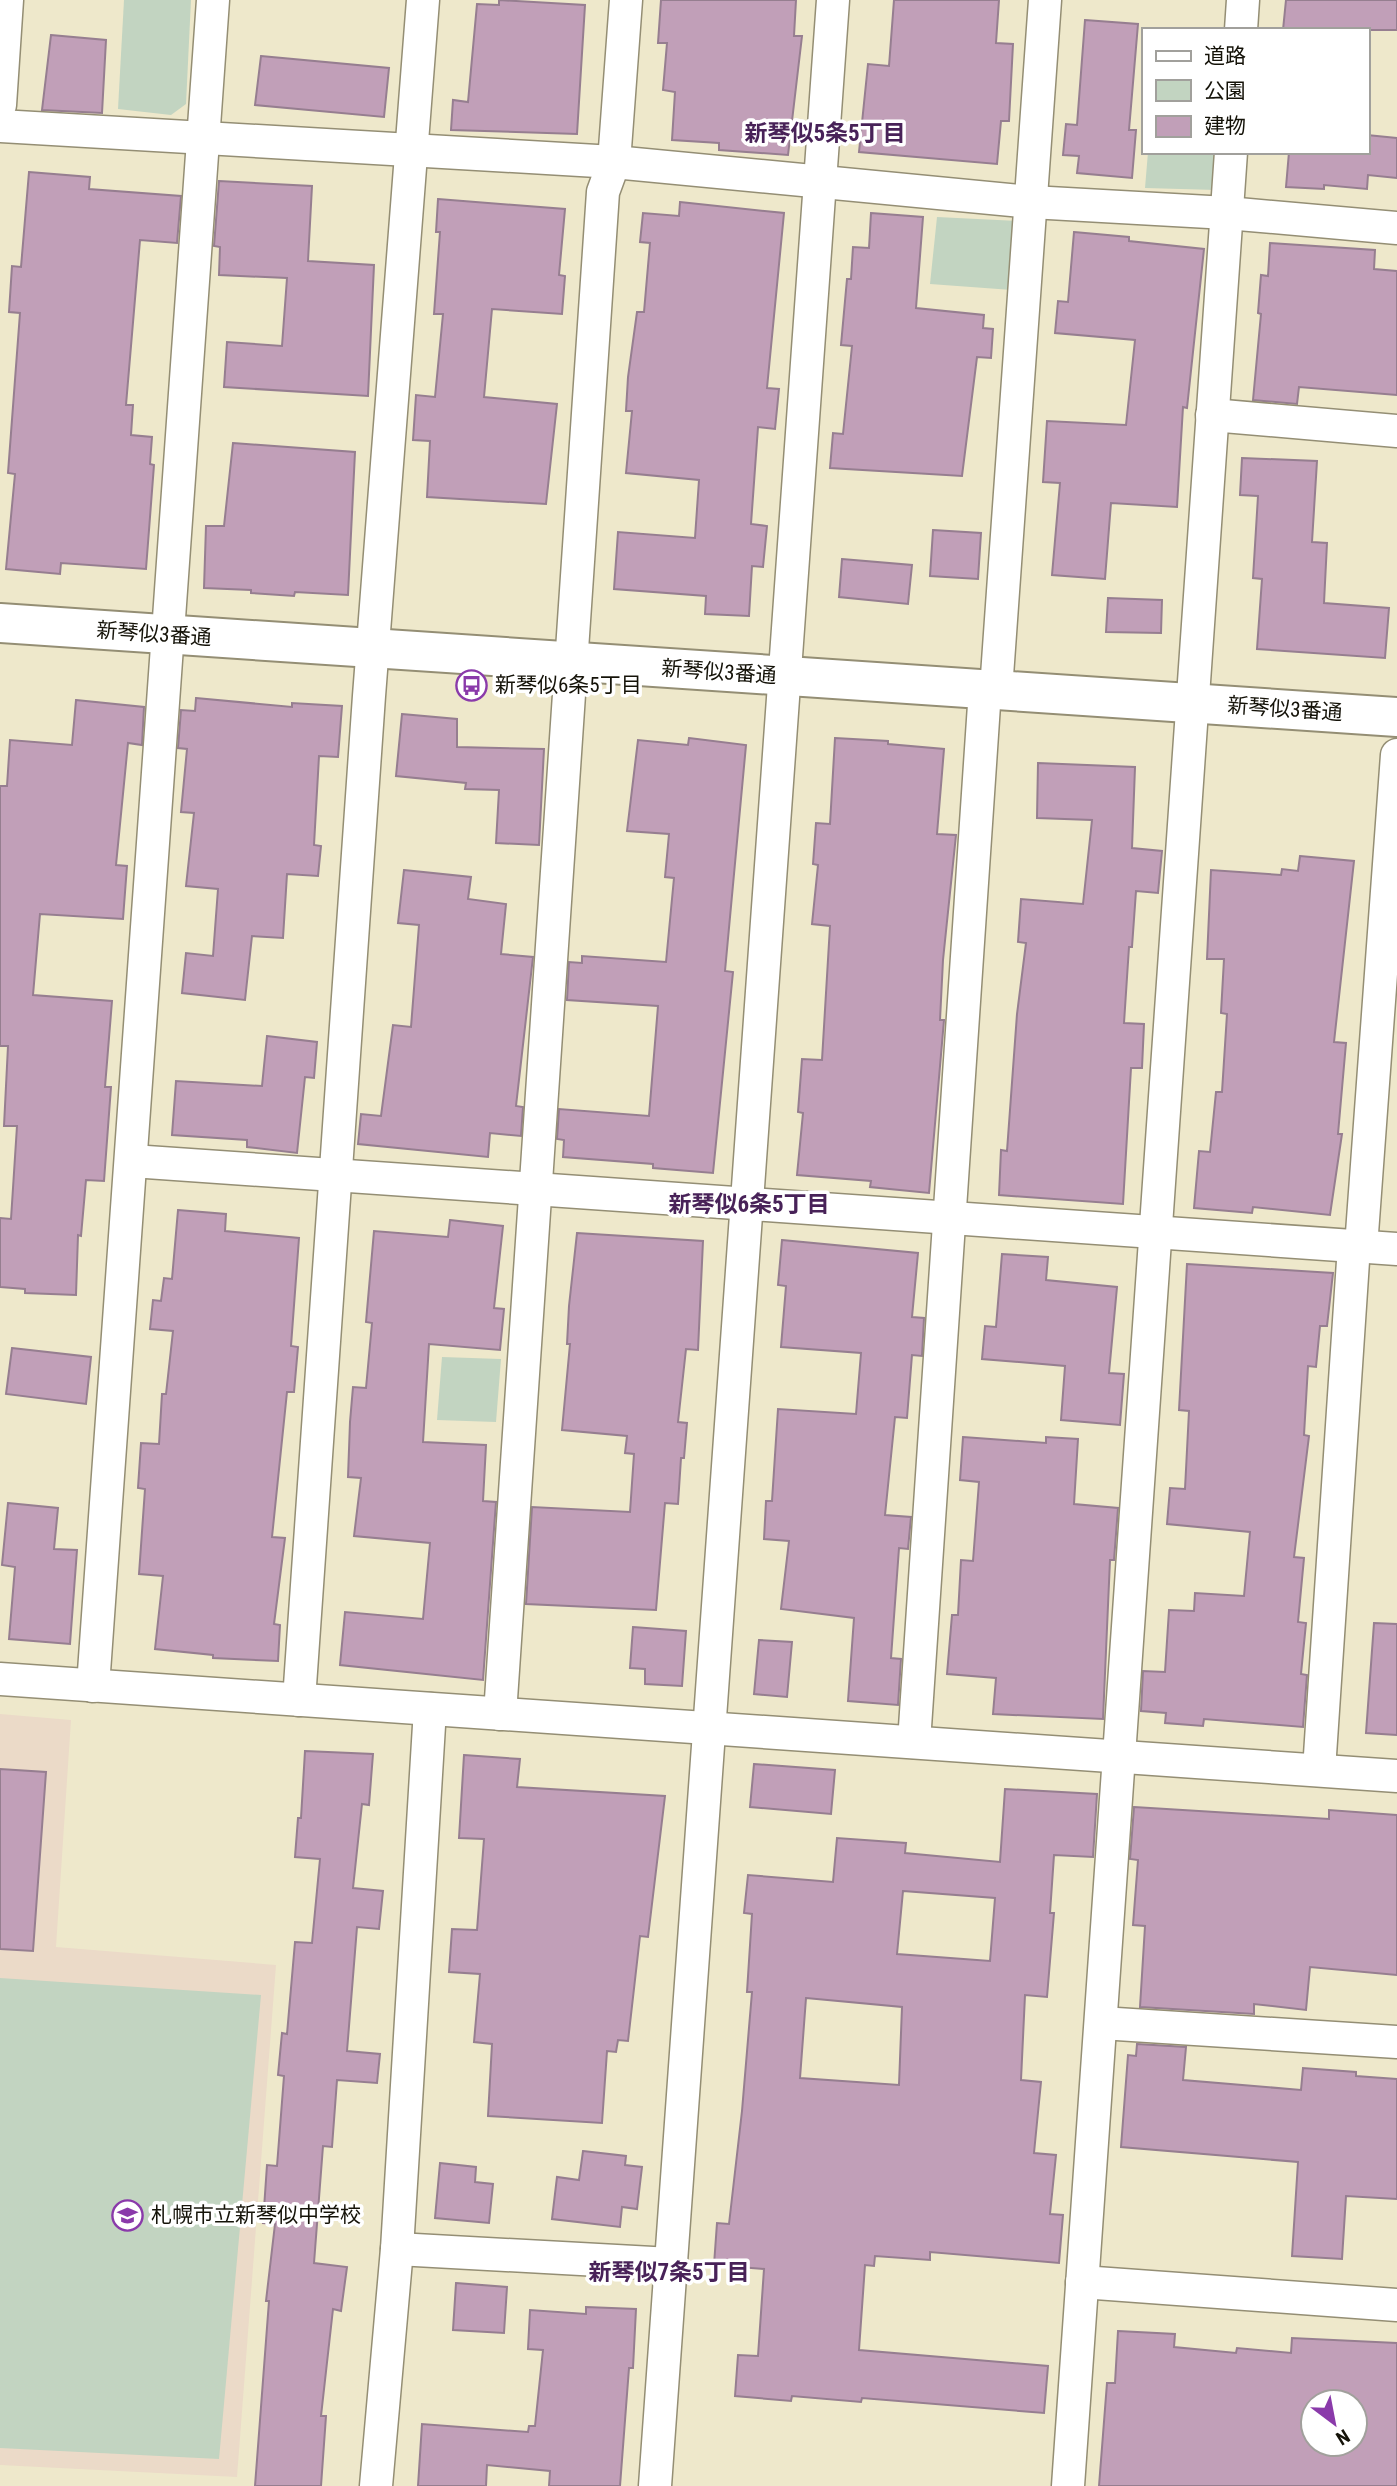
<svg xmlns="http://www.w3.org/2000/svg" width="1397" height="2486" font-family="'Roboto Condensed','Noto Sans JP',sans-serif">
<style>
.education{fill:#ebdac8}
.green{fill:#c2d4c1}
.building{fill:#c19fb8;stroke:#967e90;stroke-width:2;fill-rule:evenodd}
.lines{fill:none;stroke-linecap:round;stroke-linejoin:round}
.minor-casing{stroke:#948e74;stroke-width:35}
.tertiary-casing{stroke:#948e74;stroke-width:42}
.minor{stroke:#fff;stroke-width:32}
.tertiary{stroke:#fff;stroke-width:38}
.labels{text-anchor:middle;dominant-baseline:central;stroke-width:7;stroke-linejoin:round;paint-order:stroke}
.street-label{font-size:21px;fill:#141208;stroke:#fff}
.poi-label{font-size:21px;fill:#141208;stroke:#fff;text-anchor:start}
.neighbourhood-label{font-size:23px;font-weight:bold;fill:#482258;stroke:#fff}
</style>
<rect width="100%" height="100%" fill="#eee8cb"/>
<path class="education" d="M 0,1714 L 71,1720 L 56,1947 L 276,1965 L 237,2477 L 0,2465 Z"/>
<g class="green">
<path d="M 124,0 L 191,0 L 186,104 L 171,115 L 118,109 Z"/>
<path d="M 1148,152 L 1220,152 L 1216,190 L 1145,188 Z"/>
<path d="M 937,217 L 1019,221 L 1012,290 L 930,284 Z"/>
<path d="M 442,1357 L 501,1359 L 496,1422 L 437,1420 Z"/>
<path d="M 0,1978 L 261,1995 L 219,2459 L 0,2448 Z"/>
</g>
<g class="building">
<path d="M 499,0 L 585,5 L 577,134 L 451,130 L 453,100 L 468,102 L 477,4 L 499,5 Z"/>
<path d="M 661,0 L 796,0 L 794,36 L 802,36 L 788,155 L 719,150 L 719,143 L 672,140 L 675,92 L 663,90 L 667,43 L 658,43 Z"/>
<path d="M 894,0 L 999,0 L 996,43 L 1013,44 L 1009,121 L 1001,121 L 997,164 L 859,152 L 868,64 L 889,66 Z"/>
<path d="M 1286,0 L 1397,0 L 1397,30 L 1283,30 Z"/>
<path d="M 1085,20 L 1138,24 L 1129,130 L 1136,130 L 1132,178 L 1077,173 L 1079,156 L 1063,155 L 1066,124 L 1077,125 Z"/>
<path d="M 51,35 L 106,40 L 102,113 L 42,110 Z"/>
<path d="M 261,56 L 389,68 L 384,117 L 255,105 Z"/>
<path d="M 1367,135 L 1397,138 L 1397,178 L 1368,175 L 1367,189 L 1324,185 L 1324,189 L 1286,187 L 1289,152 L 1367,152 Z"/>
<path d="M 29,172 L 90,177 L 89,189 L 181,196 L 177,243 L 140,240 L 126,405 L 133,405 L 131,435 L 152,437 L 150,464 L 154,465 L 146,569 L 61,563 L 60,574 L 6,569 L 15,474 L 8,473 L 20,313 L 9,312 L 12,266 L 21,267 Z"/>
<path d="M 219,181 L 312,186 L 308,261 L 374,265 L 368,396 L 224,387 L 227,342 L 282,346 L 287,278 L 219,275 L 220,247 L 214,246 Z"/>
<path d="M 438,199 L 565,209 L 559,275 L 565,276 L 562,314 L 492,309 L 484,397 L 557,404 L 546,504 L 427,497 L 430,441 L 413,440 L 416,395 L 435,397 L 443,314 L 434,314 L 440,232 L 436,232 Z"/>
<path d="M 680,202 L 784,213 L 767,388 L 779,389 L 775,429 L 758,427 L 751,524 L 767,526 L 763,567 L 752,566 L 749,616 L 705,614 L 706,596 L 614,589 L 618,532 L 695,538 L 699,480 L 626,473 L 632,411 L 626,411 L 628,377 L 637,312 L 644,312 L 650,243 L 640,242 L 643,213 L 679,216 Z"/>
<path d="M 871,213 L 923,217 L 916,308 L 984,315 L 983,328 L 993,329 L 991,358 L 977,357 L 962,476 L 830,468 L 833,433 L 843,434 L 852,346 L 841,345 L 847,279 L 851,279 L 853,247 L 869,248 Z"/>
<path d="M 1074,232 L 1129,237 L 1129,241 L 1204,249 L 1187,408 L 1183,407 L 1177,507 L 1111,503 L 1105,579 L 1052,575 L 1060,483 L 1043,482 L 1047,421 L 1126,425 L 1135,340 L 1055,333 L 1058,301 L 1068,302 Z"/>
<path d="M 1270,243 L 1375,250 L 1374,269 L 1397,271 L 1397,395 L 1299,387 L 1297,404 L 1253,400 L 1261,314 L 1258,313 L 1261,275 L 1268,276 Z"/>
<path d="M 233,443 L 355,452 L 348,595 L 295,592 L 294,596 L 251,593 L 251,590 L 204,588 L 206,526 L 224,526 Z"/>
<path d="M 1242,458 L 1317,461 L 1312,542 L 1327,543 L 1324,603 L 1389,608 L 1385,658 L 1257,649 L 1262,579 L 1253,578 L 1258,496 L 1240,495 Z"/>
<path d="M 933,530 L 981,533 L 978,579 L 930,576 Z"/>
<path d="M 842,559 L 912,565 L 908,604 L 839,597 Z"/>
<path d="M 1108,598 L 1162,600 L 1161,633 L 1106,632 Z"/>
<path d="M 196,698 L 292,707 L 292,703 L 342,706 L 338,757 L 319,756 L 314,845 L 321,846 L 318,876 L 287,874 L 283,938 L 252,936 L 245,1000 L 182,993 L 186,953 L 213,956 L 218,889 L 186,886 L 194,813 L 181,812 L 187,749 L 178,748 L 181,710 L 195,711 Z"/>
<path d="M 76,700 L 144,707 L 142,745 L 128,743 L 116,865 L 127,866 L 123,919 L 40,914 L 33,995 L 112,1001 L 105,1087 L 111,1087 L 104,1181 L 86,1180 L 81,1236 L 78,1235 L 76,1295 L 25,1293 L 25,1289 L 0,1287 L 0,1218 L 11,1219 L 17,1126 L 4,1126 L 8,1046 L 0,1046 L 0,786 L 7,786 L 10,740 L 72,745 Z"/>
<path d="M 402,714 L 457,719 L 457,747 L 544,749 L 539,845 L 496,843 L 499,790 L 465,789 L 466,783 L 396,776 Z"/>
<path d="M 689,738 L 746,745 L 725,971 L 733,972 L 713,1173 L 653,1168 L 653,1164 L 563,1157 L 564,1140 L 557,1139 L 559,1109 L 649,1116 L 658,1006 L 567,1000 L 569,962 L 582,963 L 582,956 L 666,962 L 674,878 L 665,877 L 669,834 L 627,831 L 638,740 L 688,745 Z"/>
<path d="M 835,738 L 888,741 L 888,744 L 944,749 L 937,834 L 956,835 L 943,960 L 940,1020 L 944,1020 L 929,1193 L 870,1187 L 871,1181 L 797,1175 L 803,1113 L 798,1112 L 802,1059 L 822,1060 L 830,926 L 812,924 L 818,865 L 813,864 L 816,823 L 830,824 Z"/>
<path d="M 1038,763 L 1135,767 L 1132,848 L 1162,851 L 1158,893 L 1136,891 L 1132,947 L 1129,947 L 1124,1023 L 1144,1024 L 1142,1068 L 1131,1068 L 1123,1204 L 999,1195 L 1001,1150 L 1007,1151 L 1017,1014 L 1026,943 L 1018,942 L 1021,899 L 1083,904 L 1092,820 L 1037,818 Z"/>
<path d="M 1300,856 L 1354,861 L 1334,1042 L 1346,1043 L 1338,1134 L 1342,1134 L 1330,1215 L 1253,1207 L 1252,1213 L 1194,1208 L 1199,1151 L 1210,1152 L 1216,1092 L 1222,1092 L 1227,1014 L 1221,1013 L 1224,959 L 1207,959 L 1211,870 L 1281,875 L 1282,869 L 1298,871 Z"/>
<path d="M 404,870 L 471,877 L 468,899 L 506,904 L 501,954 L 533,957 L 516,1106 L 523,1107 L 521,1136 L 490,1133 L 488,1157 L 358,1144 L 361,1114 L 381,1116 L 393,1025 L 411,1027 L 419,925 L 398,923 Z"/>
<path d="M 267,1036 L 317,1042 L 314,1078 L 305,1077 L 297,1153 L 247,1147 L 247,1140 L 172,1135 L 176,1081 L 262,1086 Z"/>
<path d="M 178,1210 L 226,1214 L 225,1231 L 299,1238 L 291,1346 L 298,1347 L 294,1392 L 287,1392 L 272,1537 L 285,1538 L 274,1624 L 280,1625 L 278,1661 L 213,1658 L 213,1655 L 155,1649 L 163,1576 L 139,1574 L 145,1489 L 138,1488 L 141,1443 L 159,1444 L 162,1394 L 166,1394 L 173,1331 L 150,1329 L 153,1300 L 161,1301 L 164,1278 L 172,1279 Z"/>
<path d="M 450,1220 L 503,1226 L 494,1308 L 504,1309 L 500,1350 L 429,1344 L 423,1442 L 486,1445 L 483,1501 L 496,1502 L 483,1680 L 340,1665 L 345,1612 L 423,1619 L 430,1543 L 354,1536 L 361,1478 L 348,1477 L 350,1422 L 353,1387 L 366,1388 L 372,1323 L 366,1322 L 374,1231 L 448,1237 Z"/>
<path d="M 577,1233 L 703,1241 L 698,1350 L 686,1349 L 678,1422 L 687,1423 L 684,1458 L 681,1458 L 678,1504 L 665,1503 L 656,1610 L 526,1604 L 532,1507 L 630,1512 L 634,1454 L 625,1453 L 627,1436 L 562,1430 L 570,1344 L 567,1344 L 569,1306 Z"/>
<path d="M 782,1240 L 918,1253 L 912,1317 L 924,1318 L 922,1356 L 912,1355 L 907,1418 L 895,1417 L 885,1515 L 911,1517 L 908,1549 L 899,1548 L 891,1658 L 901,1659 L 898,1705 L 848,1701 L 854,1618 L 781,1609 L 789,1541 L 764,1539 L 766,1501 L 772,1501 L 778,1409 L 856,1414 L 861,1353 L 781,1347 L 786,1286 L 778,1285 Z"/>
<path d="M 1002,1254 L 1048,1257 L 1046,1280 L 1117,1287 L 1109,1373 L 1124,1374 L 1120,1425 L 1061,1420 L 1065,1366 L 982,1359 L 985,1326 L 996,1327 Z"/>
<path d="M 1187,1264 L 1333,1273 L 1327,1326 L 1320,1326 L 1316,1367 L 1308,1366 L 1304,1435 L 1309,1436 L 1294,1557 L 1304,1558 L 1298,1622 L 1306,1623 L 1301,1674 L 1307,1675 L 1303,1727 L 1204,1719 L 1203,1726 L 1165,1723 L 1166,1713 L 1141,1711 L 1143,1671 L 1165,1672 L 1169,1610 L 1194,1611 L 1195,1593 L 1244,1596 L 1250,1532 L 1167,1524 L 1170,1488 L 1185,1489 L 1189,1411 L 1179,1410 Z"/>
<path d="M 12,1348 L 91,1357 L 86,1404 L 6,1394 Z"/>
<path d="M 963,1437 L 1046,1443 L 1046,1437 L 1078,1439 L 1074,1504 L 1118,1508 L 1114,1560 L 1110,1560 L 1103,1719 L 993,1714 L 996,1678 L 947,1674 L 952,1615 L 958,1615 L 961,1560 L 973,1561 L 979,1482 L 960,1480 Z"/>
<path d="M 8,1503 L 58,1508 L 54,1549 L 77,1550 L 70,1644 L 9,1639 L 15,1567 L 2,1565 Z"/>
<path d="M 1374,1623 L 1397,1624 L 1397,1735 L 1366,1733 Z"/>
<path d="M 633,1627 L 686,1631 L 682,1686 L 645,1684 L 645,1669 L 630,1668 Z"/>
<path d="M 759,1640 L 792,1642 L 787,1697 L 754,1694 Z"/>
<path d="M 305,1751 L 373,1754 L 369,1805 L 362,1804 L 353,1888 L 383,1891 L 379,1929 L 357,1927 L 347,2051 L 380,2054 L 377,2083 L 337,2080 L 332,2147 L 323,2146 L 314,2263 L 347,2267 L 341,2311 L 333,2309 L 321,2416 L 326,2416 L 321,2486 L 255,2486 L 269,2301 L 266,2301 L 275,2224 L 263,2223 L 267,2165 L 277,2166 L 284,2076 L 278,2075 L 282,2033 L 287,2034 L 295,1942 L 312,1943 L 320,1859 L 295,1857 L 298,1818 L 301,1818 Z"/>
<path d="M 464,1755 L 520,1759 L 517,1787 L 665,1796 L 648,1937 L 640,1936 L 628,2041 L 618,2040 L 616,2052 L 607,2051 L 602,2123 L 488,2116 L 492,2044 L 474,2042 L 480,1974 L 449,1972 L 452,1929 L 477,1930 L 484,1839 L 459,1838 Z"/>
<path d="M 754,1764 L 835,1770 L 831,1814 L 750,1807 Z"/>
<path d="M 0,1769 L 46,1772 L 33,1951 L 0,1949 Z"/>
<path d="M 1005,1789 L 1097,1794 L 1093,1857 L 1054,1855 L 1050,1913 L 1054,1913 L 1047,1997 L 1025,1995 L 1021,2080 L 1041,2082 L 1034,2153 L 1056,2155 L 1050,2214 L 1063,2215 L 1059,2263 L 930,2252 L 930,2260 L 875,2256 L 874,2266 L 865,2265 L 859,2350 L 1048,2366 L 1044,2413 L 862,2398 L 861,2402 L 792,2396 L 791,2401 L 735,2396 L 738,2355 L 758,2356 L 764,2269 L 714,2265 L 717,2223 L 729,2224 L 742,2111 L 752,1992 L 747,1992 L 752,1914 L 744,1913 L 748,1875 L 833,1882 L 837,1838 L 906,1843 L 905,1853 L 1000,1862 ZM 903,1891 L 995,1898 L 990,1961 L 897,1954 ZM 806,1998 L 902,2007 L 899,2085 L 800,2078 Z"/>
<path d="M 1134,1807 L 1329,1819 L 1329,1810 L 1397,1815 L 1397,1975 L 1310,1967 L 1306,2010 L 1254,2004 L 1254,2014 L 1140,2007 L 1145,1926 L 1133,1925 L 1138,1860 L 1130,1859 Z"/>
<path d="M 1137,2044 L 1186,2047 L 1183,2080 L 1301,2090 L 1303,2068 L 1356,2072 L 1356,2076 L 1397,2079 L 1397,2199 L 1346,2196 L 1342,2259 L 1292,2256 L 1298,2162 L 1121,2147 L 1128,2055 L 1136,2056 Z"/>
<path d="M 583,2151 L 626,2156 L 625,2165 L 642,2167 L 637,2209 L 622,2207 L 620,2227 L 552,2219 L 557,2177 L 579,2180 Z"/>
<path d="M 440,2163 L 476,2167 L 475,2182 L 493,2184 L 489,2223 L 435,2218 Z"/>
<path d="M 456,2283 L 507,2287 L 504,2333 L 453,2330 Z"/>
<path d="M 586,2307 L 636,2309 L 633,2368 L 629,2368 L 620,2486 L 549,2486 L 550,2471 L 487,2465 L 486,2486 L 418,2486 L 422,2424 L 528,2432 L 529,2426 L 535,2426 L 543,2350 L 528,2349 L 530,2310 L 586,2314 Z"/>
<path d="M 1118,2331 L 1175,2334 L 1174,2347 L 1236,2353 L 1237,2348 L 1291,2353 L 1292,2338 L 1397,2343 L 1397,2486 L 1099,2486 L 1107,2383 L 1115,2383 ZM 1313,2402 L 1355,2402 L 1355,2444 L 1313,2444 Z"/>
</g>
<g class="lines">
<defs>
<g id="minor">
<path d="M 1241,30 L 1243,0"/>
<path d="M 0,105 L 7,0"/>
<path d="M 0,126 L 614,162 L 1031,202 L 1227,213 L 1397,228"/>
<path d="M 1212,415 L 1397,431"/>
<path d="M 996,690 L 1045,0"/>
<path d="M 132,1161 L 1397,1249"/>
<path d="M 1361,1247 L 1397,755"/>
<path d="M 0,1679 L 1397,1776"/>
<path d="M 93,1686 L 213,0"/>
<path d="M 299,1700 L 369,696 L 423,0"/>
<path d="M 500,1714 L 603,192 L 614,162 L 626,0"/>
<path d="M 914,1742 L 985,690"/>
<path d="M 1319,1770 L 1354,1246"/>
<path d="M 1101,2023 L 1397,2042"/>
<path d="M 397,2249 L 671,2264"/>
<path d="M 1082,2282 L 1397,2305"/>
<path d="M 376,2486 L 397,2249 L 430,1709"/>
<path d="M 655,2486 L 833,0"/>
<path d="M 1068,2486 L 1231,152"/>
</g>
<path id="tertiary" d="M 0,623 L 1397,717"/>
</defs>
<use href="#minor" class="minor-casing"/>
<use href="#tertiary" class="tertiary-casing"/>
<use href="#minor" class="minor"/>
<use href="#tertiary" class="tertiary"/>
</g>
<defs>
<symbol id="bus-ring" viewBox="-11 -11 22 22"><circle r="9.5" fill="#fff" stroke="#8a3aaa" stroke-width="1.5"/><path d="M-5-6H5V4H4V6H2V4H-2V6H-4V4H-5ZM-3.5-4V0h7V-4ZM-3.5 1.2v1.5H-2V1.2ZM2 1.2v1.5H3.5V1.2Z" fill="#8a3aaa"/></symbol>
<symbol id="school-ring" viewBox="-11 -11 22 22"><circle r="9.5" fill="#fff" stroke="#8a3aaa" stroke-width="1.5"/><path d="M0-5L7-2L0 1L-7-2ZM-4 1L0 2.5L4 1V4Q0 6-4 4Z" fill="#8a3aaa"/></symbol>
</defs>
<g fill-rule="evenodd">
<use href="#bus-ring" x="454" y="668" width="35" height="35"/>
<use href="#school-ring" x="110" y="2198" width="35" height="35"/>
</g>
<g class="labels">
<g class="street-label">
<text transform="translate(154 634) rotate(4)">新琴似3番通</text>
<text transform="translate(719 672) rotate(4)">新琴似3番通</text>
<text transform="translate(1285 709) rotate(4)">新琴似3番通</text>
</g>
<g class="poi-label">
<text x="495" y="685">新琴似6条5丁目</text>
<text x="151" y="2215">札幌市立新琴似中学校</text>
</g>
<g class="neighbourhood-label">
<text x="825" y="133">新琴似5条5丁目</text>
<text x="749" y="1204">新琴似6条5丁目</text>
<text x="669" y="2272">新琴似7条5丁目</text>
</g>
</g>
<rect x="1142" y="28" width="228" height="126" fill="#ffffff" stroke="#a1a09c" stroke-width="2"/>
<rect x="1156" y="51" width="35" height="10" fill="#ffffff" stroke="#a1a09c" stroke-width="2"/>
<text x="1204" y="63" font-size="21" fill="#141208">道路</text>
<rect x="1156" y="80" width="35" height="21" fill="#c2d4c1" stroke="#a1a09c" stroke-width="2"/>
<text x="1204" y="98" font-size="21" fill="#141208">公園</text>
<rect x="1156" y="116" width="35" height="21" fill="#c19fb8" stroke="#a1a09c" stroke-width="2"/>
<text x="1204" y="133" font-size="21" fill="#141208">建物</text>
<g transform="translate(1334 2423) rotate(148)"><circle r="33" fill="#ffffff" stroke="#a1a09c" stroke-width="2"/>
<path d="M0-5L12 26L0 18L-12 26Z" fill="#8a3aaa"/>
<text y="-10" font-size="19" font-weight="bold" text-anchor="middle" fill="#141208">N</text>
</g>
</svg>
